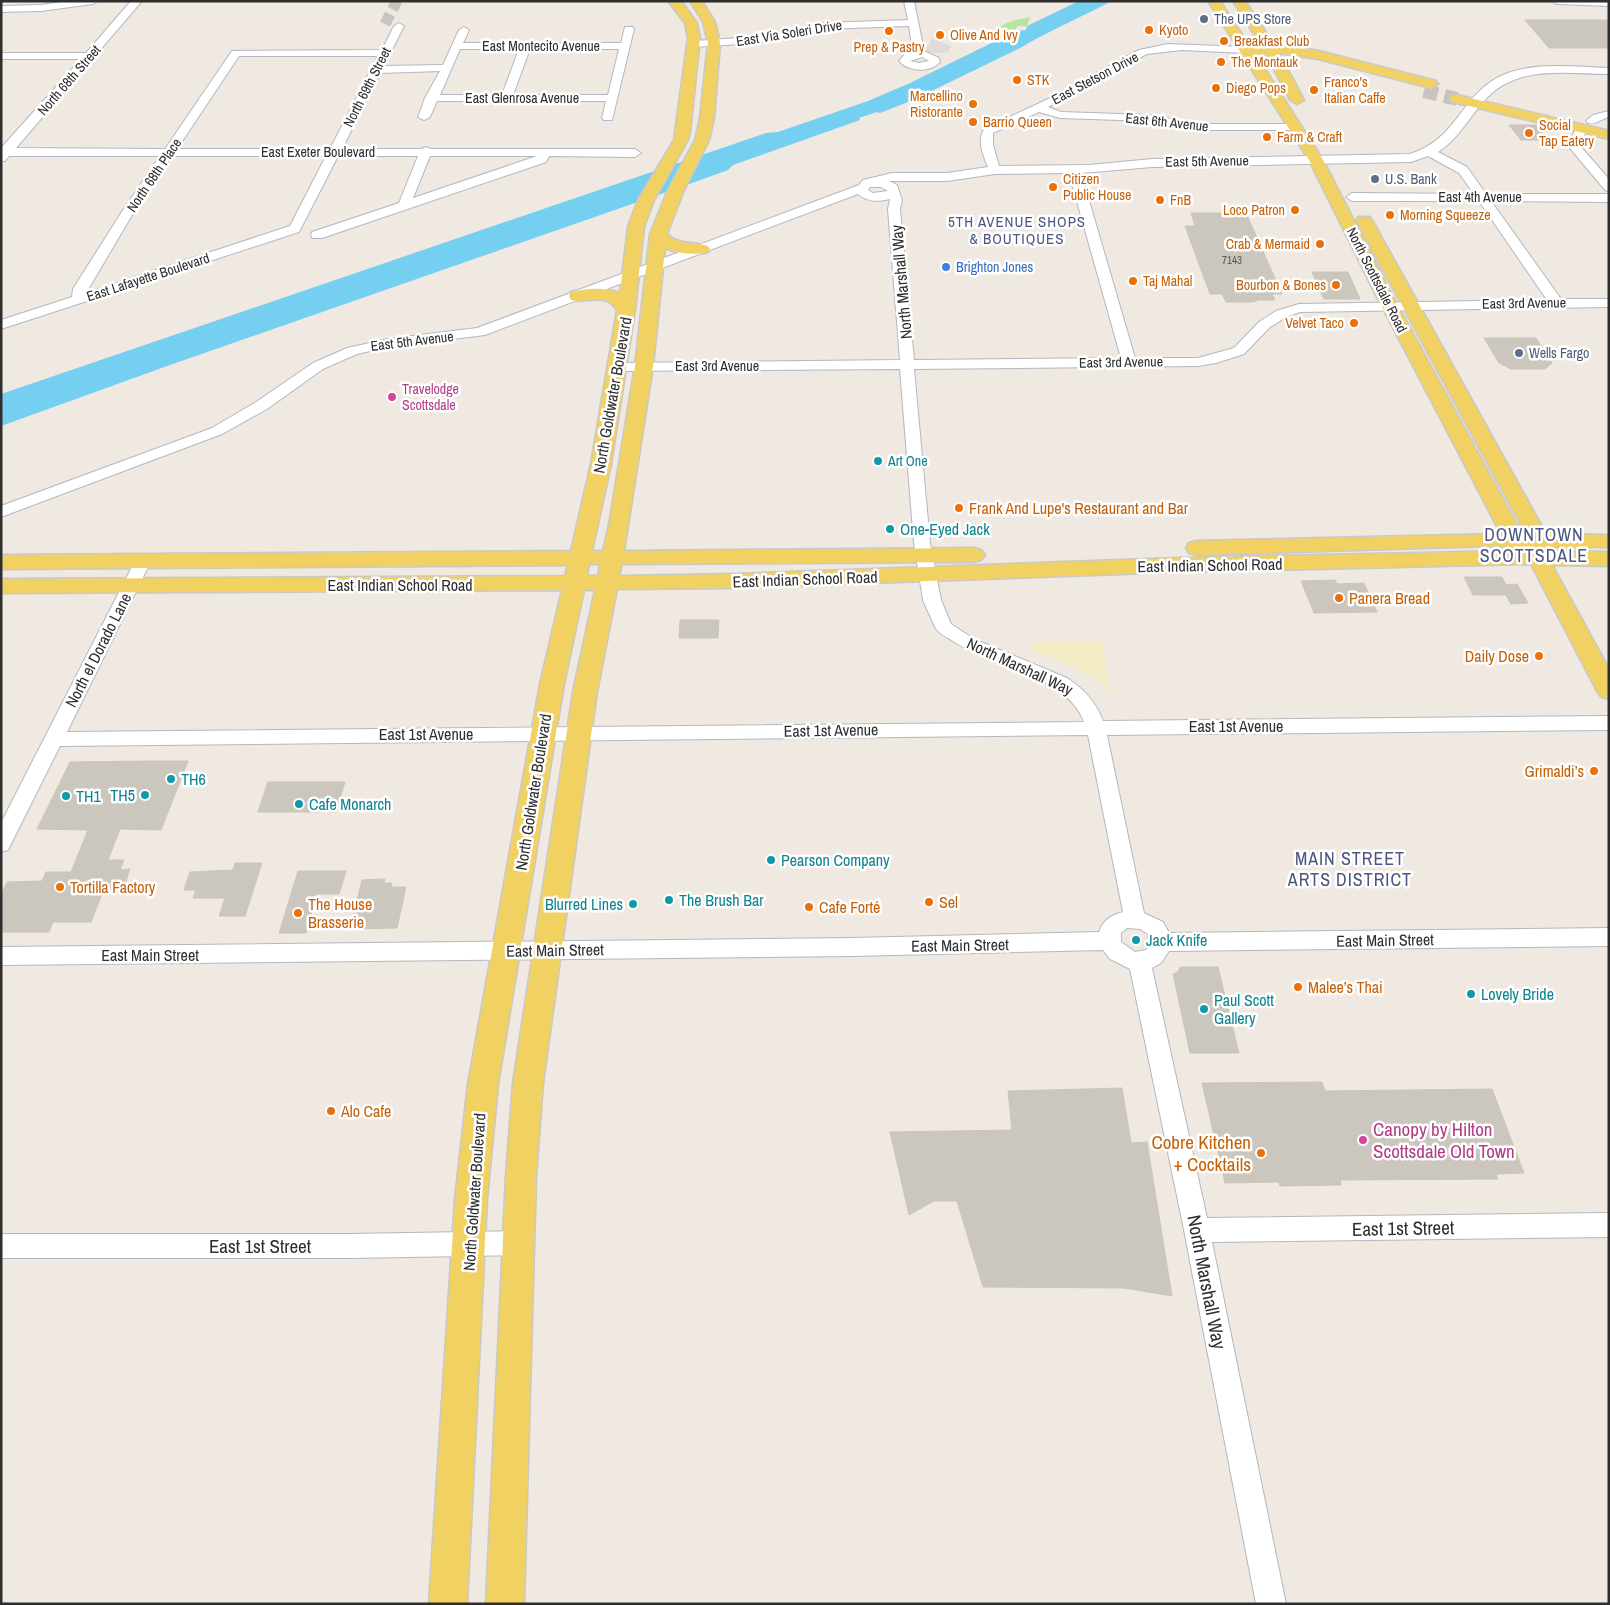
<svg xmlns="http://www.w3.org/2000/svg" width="1610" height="1605" font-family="'Archivo Narrow',sans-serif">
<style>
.green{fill:#b6e59e}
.sand{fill:#f3ecc5}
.plaza{fill:#dfdcd8}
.water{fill:#75cff0}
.building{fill:#cbc7bf;stroke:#cbc5ba}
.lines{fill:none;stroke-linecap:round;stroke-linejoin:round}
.minor-tunnel{stroke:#c8c4bd;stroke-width:11;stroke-dasharray:11 5.5;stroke-linecap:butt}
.major-tunnel{stroke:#c8c4bd;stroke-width:14;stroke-dasharray:14 7;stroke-linecap:butt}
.minor-casing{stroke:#b4b7c1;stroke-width:2}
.major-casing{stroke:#c9c9c9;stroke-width:3}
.minor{fill:#fff;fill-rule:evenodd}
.major{fill:#f2d163;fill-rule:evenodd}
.service-dot{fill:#5c6f8a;stroke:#fff;stroke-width:2}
.food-dot{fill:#e8710a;stroke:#fff;stroke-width:2}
.shop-dot{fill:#3f7fe0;stroke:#fff;stroke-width:2}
.hotel-dot{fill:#d1479c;stroke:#fff;stroke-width:2}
.culture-dot{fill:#0f9aa8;stroke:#fff;stroke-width:2}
.labels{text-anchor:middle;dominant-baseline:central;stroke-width:5;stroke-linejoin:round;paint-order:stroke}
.far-number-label{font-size:11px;fill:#555452}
.far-service-label{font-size:14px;fill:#4e5e75;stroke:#fff;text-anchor:start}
.far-food-label{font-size:14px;fill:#c56008;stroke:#fff;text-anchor:start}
.far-street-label{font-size:14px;fill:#2e2e2e;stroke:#fff}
.far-shop-label{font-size:14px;fill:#366cbe;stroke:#fff;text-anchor:start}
.far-hotel-label{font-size:14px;fill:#b23c85;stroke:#fff;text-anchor:start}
.far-culture-label{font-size:14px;fill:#0d838f;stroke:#fff;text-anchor:start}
.far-neighbourhood-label{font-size:15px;letter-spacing:1px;fill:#4d5680;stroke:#fff}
.street-label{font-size:16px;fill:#2e2e2e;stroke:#fff}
.food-label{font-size:16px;fill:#c56008;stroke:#fff;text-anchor:start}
.culture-label{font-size:16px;fill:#0d838f;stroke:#fff;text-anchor:start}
.neighbourhood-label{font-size:18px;letter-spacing:1px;fill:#4d5680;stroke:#fff}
.near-hotel-label{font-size:19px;fill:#b23c85;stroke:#fff;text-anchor:start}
.near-food-label{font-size:19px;fill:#c56008;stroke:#fff;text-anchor:end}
.near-street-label{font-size:19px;fill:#2e2e2e;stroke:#fff}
</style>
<rect width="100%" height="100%" fill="#efe9e1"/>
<path class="green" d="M 1030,17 L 1027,26 L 1018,26 L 1014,31 L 995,34 C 1002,21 1016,20 1030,17 Z"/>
<path class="sand" d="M 1037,641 L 1097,641 L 1102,644 L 1112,694 L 1092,676 L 1027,647 Z"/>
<path class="plaza" d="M 933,39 L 942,42 L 953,47 L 949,48 L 949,52 L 945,53 L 926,52 L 927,49 L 923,47 L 930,45 L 930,40 Z"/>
<path class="water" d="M 1079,1 L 1112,1 C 1082,17 1050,30 1022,47 L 913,100 L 880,113 L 877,112 L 859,118 L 860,120 L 733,165 L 728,170 L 695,182 L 170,365 L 1,426 L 1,394 L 766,133 L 778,132 L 868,101 L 910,83 L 1016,31 L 1026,30 L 1027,26 Z"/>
<g class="building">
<path d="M 1525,20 L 1609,20 L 1609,48 L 1549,48 Z"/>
<path d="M 1509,125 L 1536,125 L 1549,140 L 1521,140 Z"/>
<path d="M 1191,213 L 1246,213 L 1282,294 L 1272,294 L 1275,300 L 1256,300 L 1257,301 L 1252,302 L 1226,302 L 1222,294 L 1210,294 L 1185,226 L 1195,226 Z"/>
<path d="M 1312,272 L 1348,272 L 1360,299 L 1324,299 Z"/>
<path d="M 1484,338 L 1536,338 L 1552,363 L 1545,369 L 1511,369 L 1499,363 Z"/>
<path d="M 1464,577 L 1502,577 L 1506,585 L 1517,584 L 1528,603 L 1511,604 L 1506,595 L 1473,595 Z"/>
<path d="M 1335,580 L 1337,584 L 1364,583 L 1377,612 L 1314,613 L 1301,581 Z"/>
<path d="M 680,620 L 719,620 L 718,638 L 679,638 Z"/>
<path d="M 150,761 L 188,761 L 161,830 L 120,829 L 108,860 L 124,860 L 120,870 L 130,869 L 125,884 L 115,884 L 113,889 L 104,889 L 91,922 L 53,922 L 49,932 L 1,932 L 1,895 L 7,882 L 42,881 L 46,872 L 71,872 L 88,830 L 37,829 L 70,762 Z"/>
<path d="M 268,782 L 345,782 L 336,812 L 258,812 Z"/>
<path d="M 235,863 L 262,863 L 245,916 L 219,916 L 225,898 L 193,898 L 196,890 L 184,890 L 190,872 L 233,870 Z"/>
<path d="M 298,871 L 346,871 L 339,894 L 317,894 L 306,933 L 279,933 Z"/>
<path d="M 385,879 L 384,883 L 392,883 L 391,887 L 406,887 L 397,928 L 350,929 L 362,880 Z"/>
<path d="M 1180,967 L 1218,967 L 1239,1053 L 1190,1053 L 1173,974 L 1178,972 Z"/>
<path d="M 1322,1082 L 1325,1091 L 1492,1089 L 1524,1173 L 1496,1174 L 1498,1179 L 1340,1180 L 1341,1185 L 1280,1186 L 1279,1182 L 1225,1183 L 1202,1083 Z"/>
<path d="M 1122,1088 L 1131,1143 L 1147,1142 L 1172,1296 L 1124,1288 L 983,1287 L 957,1201 L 934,1201 L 909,1215 L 890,1132 L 1012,1130 L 1008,1091 Z"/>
</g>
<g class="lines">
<path class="minor-tunnel" d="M 385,24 L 397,1"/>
<path class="major-tunnel" d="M 1424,91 L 1457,99"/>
<defs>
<g id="minor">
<path d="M 69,1 L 98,1 L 93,4 L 41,11 L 1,12 L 1,6 L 41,5 Z"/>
<path d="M 131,1 L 142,1 L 16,148 L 165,149 L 232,51 L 382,50 L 394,26 L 399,23 L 404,26 L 384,66 L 443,65 L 459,30 L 464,27 L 469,30 L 463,43 L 621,43 L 625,27 L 633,27 L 634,29 L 612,120 L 604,120 L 602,118 L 606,101 L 437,101 L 430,117 L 424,120 L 418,117 L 425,98 L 440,71 L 380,73 L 342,149 L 421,149 L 426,147 L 431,149 L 635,149 L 641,153 L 635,157 L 549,156 L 546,162 L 322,238 L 312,238 L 311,235 L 312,232 L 399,203 L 418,156 L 338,156 L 299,232 L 1,329 L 1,320 L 72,297 L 73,289 L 123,210 L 160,156 L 9,156 L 5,161 L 1,161 L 1,148 L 81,59 L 1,59 L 1,53 L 86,53 ZM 460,49 L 519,49 L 502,95 L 440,95 ZM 530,49 L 619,49 L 608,95 L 513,95 ZM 239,56 L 378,56 L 330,149 L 177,149 ZM 172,156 L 326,156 L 290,226 L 86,293 L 135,210 ZM 430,156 L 537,156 L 413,198 Z"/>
<path d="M 904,1 L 914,1 L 924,51 L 939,58 L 940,62 C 930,73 909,72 899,61 L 905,54 L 913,52 L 909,26 L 823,29 L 755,43 L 694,47 L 689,44 L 694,41 L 755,37 L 823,23 L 908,20 ZM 922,57 L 929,61 L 919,63 L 910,61 Z"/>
<path d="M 1552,1 L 1609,1 L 1609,6 L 1557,4 Z"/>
<path d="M 1168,44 L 1247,47 L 1252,50 L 1247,53 L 1181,50 L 1147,54 L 1048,107 L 1061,112 L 1150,115 L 1197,124 L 1297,124 L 1303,127 L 1297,130 L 1197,130 L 1150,121 L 1060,118 L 1039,112 L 993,133 L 993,145 L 999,166 L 1089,165 L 1152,159 L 1410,154 C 1455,140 1460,100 1495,79 C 1528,60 1573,67 1609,68 L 1609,74 C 1562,74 1515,64 1482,103 C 1468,120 1456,141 1438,152 L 1467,167 L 1486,194 L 1609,194 L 1609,202 L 1491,201 L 1561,299 L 1609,299 L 1609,307 L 1300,312 L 1286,317 L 1269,328 L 1244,354 L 1216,363 L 1198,366 L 914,369 L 930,543 L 941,600 L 951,624 L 974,639 L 1067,678 C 1084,689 1096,702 1103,721 L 1609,716 L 1609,730 L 1107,735 L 1144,913 L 1163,922 L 1169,933 L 1609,928 L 1609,946 L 1169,951 L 1161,963 L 1152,968 L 1207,1218 L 1609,1213 L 1609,1237 L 1212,1242 L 1286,1604 L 1256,1604 L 1184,1230 L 1130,969 L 1110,959 L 1103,950 L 852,956 L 1,965 L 1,947 L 852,938 L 1099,932 C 1103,920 1111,915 1123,912 L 1088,735 L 60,746 L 8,850 L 1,852 L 1,823 L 135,561 L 137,557 L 143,556 L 149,557 L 151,561 L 67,732 L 1084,722 C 1067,675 991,667 953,641 C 947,637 939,634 935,627 L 923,600 L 914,543 L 900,369 L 617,371 L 612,370 L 610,367 L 612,364 L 617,363 L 900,360 L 888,209 L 890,199 C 878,202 867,202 858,194 L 485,335 L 388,347 L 357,354 L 323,369 L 267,409 L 222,434 L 1,517 L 1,506 L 212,428 L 256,402 L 313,363 L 347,348 L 388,339 L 477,328 L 859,185 L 863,180 L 892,173 L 947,173 L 988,167 C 983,155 977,141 984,129 L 1046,100 L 1139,50 ZM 1428,156 L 1459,173 L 1474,194 L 1352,193 L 1346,197 L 1352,201 L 1479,201 L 1547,300 L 1299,304 L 1276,311 L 1259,322 L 1234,348 L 1198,358 L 1135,358 L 1081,173 L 1152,167 L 1411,162 ZM 1069,173 L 1121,358 L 914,360 L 900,209 L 902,200 L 897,185 L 889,181 L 947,181 L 995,174 ZM 870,187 L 881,187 L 888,191 L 873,193 L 868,190 ZM 1127,928 L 1140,929 L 1148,934 L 1148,946 L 1146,950 L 1135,952 L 1121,942 L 1121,933 Z"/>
<path d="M 1609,111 L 1609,117 C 1601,119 1596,125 1588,123 L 1586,121 L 1593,115 Z"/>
<path d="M 1582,126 L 1588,129 L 1581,140 L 1581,147 L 1609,179 L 1609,191 L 1605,190 L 1569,147 L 1569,140 L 1578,127 Z"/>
<path d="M 518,1231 L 527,1234 L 531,1243 L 527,1252 L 518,1255 L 350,1258 L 1,1258 L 1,1234 L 350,1234 Z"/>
</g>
<g id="major">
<path d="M 668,1 L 681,1 L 697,23 L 700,38 L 690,132 L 688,140 L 654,200 L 644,227 L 635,310 L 611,464 L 592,551 L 603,551 L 609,525 L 635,366 L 650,234 L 668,190 L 695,140 L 700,118 L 708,43 L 703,22 L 690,1 L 702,1 L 715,22 L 720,43 L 714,118 L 709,140 L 684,190 L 667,234 C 679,245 693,242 708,246 L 710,249 L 708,252 C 694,256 678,253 665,248 L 653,366 L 624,551 L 974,548 L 981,550 L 985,555 L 981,560 L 974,562 L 622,564 L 619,576 L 736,574 L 1178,558 L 1515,551 L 1510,547 L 1490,546 L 1196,555 L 1189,553 L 1186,548 L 1189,543 L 1196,541 L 1501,534 L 1376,295 L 1309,160 L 1208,1 L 1220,1 L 1251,48 L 1262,47 L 1233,1 L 1245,1 L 1275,46 L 1283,45 L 1319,51 L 1436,81 L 1438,84 L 1431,88 L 1318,59 L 1279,53 L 1304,100 L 1297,104 L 1290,100 L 1266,54 L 1256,55 L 1323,160 L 1392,295 L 1522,534 L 1526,534 L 1356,220 L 1358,217 L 1370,217 L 1372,220 L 1546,534 L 1609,535 L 1609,547 L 1549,547 L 1549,551 L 1609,552 L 1609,566 L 1552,565 L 1609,669 L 1609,699 L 1601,697 L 1597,691 L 1531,564 L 1178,572 L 736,588 L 617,589 L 597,692 L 543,1083 L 536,1176 L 524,1604 L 486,1604 L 506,1176 L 513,1083 L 573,692 L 595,590 L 584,590 L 564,684 L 498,1084 L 487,1199 L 467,1604 L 429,1604 L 455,1199 L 468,1084 L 540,684 L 562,590 L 1,593 L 1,579 L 565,576 L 568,565 L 1,569 L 1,555 L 571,551 L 591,464 L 617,310 C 606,291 588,304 571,300 L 569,296 L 571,292 C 587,288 604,287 620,293 L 628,227 L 638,200 L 674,140 L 688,38 L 685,23 ZM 589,564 L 600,564 L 598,576 L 587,576 Z"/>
<path d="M 1457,95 L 1609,131 L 1609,139 L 1452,102 L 1450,99 L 1452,96 Z"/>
</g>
</defs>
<use href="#minor" class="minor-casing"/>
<use href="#major" class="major-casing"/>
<use href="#minor" class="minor"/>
<use href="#major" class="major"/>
</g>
<g class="service-dot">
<circle cx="1204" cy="19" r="5"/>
<circle cx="1375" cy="179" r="5"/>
<circle cx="1519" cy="353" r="5"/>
</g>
<g class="food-dot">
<circle cx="1149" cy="30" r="5"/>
<circle cx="889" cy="31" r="5"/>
<circle cx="940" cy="35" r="5"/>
<circle cx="1224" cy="41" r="5"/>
<circle cx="1221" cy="62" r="5"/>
<circle cx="1017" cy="80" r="5"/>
<circle cx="1216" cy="88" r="5"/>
<circle cx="1314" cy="90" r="5"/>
<circle cx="973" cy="104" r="5"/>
<circle cx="973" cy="122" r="5"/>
<circle cx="1529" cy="133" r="5"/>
<circle cx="1267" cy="137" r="5"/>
<circle cx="1053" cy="187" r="5"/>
<circle cx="1160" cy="200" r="5"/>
<circle cx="1295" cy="210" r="5"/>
<circle cx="1390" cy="215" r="5"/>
<circle cx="1320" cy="244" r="5"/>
<circle cx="1133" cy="281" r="5"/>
<circle cx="1336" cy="285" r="5"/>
<circle cx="1354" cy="323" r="5"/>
<circle cx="959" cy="508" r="5"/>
<circle cx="1339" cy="598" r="5"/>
<circle cx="1539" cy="656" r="5"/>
<circle cx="1594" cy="771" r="5"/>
<circle cx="60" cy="887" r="5"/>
<circle cx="929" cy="902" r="5"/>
<circle cx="809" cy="907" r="5"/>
<circle cx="298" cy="913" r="5"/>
<circle cx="1298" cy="987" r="5"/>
<circle cx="331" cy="1111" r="5"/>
<circle cx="1261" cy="1153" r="5"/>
</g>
<circle class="shop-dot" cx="946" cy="267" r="5"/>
<g class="hotel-dot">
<circle cx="392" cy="397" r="5"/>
<circle cx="1363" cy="1140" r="5"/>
</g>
<g class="culture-dot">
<circle cx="878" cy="461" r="5"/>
<circle cx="890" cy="529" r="5"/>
<circle cx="171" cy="779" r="5"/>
<circle cx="145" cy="795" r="5"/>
<circle cx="66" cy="796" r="5"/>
<circle cx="299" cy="804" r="5"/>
<circle cx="771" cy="860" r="5"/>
<circle cx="669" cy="900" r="5"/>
<circle cx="633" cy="904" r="5"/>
<circle cx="1136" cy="940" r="5"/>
<circle cx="1471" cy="994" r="5"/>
<circle cx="1204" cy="1009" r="5"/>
</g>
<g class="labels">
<g class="far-number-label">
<text x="1232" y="260">7143</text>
</g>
<g class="far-service-label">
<text x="1214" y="19">The UPS Store</text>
<text x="1385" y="179">U.S. Bank</text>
<text x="1529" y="353">Wells Fargo</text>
</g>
<g class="far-food-label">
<text x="1159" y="30">Kyoto</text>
<text x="950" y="35">Olive And Ivy</text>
<text x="1234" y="41">Breakfast Club</text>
<text x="889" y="47" text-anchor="middle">Prep &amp; Pastry</text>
<text x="1231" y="62">The Montauk</text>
<text x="1027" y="80">STK</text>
<text x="1324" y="82">Franco's<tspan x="1324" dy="16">Italian Caffe</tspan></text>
<text x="1226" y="88">Diego Pops</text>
<text x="963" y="96" text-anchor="end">Marcellino<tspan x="963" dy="16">Ristorante</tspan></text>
<text x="983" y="122">Barrio Queen</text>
<text x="1539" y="125">Social<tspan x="1539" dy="16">Tap Eatery</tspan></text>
<text x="1277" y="137">Farm &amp; Craft</text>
<text x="1063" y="179">Citizen<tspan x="1063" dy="16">Public House</tspan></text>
<text x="1170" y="200">FnB</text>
<text x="1285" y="210" text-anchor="end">Loco Patron</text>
<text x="1400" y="215">Morning Squeeze</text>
<text x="1310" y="244" text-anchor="end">Crab &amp; Mermaid</text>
<text x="1143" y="281">Taj Mahal</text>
<text x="1326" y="285" text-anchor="end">Bourbon &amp; Bones</text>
<text x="1344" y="323" text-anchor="end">Velvet Taco</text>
</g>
<g class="far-street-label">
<text transform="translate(789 33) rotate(-9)">East Via Soleri Drive</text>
<text x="541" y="46">East Montecito Avenue</text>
<text transform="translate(1095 78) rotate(-28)">East Stetson Drive</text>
<text transform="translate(69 80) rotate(-49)">North 68th Street</text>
<text transform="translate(367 87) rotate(-63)">North 69th Street</text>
<text x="522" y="98">East Glenrosa Avenue</text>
<text transform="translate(1167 122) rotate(6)">East 6th Avenue</text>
<text x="318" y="152">East Exeter Boulevard</text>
<text transform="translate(1207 161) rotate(-1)">East 5th Avenue</text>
<text transform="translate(154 175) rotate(-56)">North 68th Place</text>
<text x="1480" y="197">East 4th Avenue</text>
<text transform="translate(148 277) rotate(-18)">East Lafayette Boulevard</text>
<text transform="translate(1377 280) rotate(63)">North Scottsdale Road</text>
<text transform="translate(1524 303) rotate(-1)">East 3rd Avenue</text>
<text transform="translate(412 341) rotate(-7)">East 5th Avenue</text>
<text transform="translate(1121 362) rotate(-1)">East 3rd Avenue</text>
<text x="717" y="366">East 3rd Avenue</text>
</g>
<g class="far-shop-label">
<text x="956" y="267">Brighton Jones</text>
</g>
<g class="far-hotel-label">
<text x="402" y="389">Travelodge<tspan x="402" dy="16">Scottsdale</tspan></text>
</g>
<g class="far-culture-label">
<text x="888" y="461">Art One</text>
</g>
<g class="far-neighbourhood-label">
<text x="1017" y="221">5TH AVENUE SHOPS<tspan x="1017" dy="17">&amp; BOUTIQUES</tspan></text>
</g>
<g class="street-label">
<text transform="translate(901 282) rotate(-95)">North Marshall Way</text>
<text transform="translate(612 395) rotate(-80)">North Goldwater Boulevard</text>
<text transform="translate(1210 565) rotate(-1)">East Indian School Road</text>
<text transform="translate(805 579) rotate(-2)">East Indian School Road</text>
<text x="400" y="585">East Indian School Road</text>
<text transform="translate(98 650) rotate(-63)">North el Dorado Lane</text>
<text transform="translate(1020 666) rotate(25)">North Marshall Way</text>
<text x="1236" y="726">East 1st Avenue</text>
<text transform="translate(831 730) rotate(-1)">East 1st Avenue</text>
<text x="426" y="734">East 1st Avenue</text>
<text transform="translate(533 792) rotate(-81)">North Goldwater Boulevard</text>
<text transform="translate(1385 940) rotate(-1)">East Main Street</text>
<text transform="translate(960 945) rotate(-1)">East Main Street</text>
<text transform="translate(555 950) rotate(-1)">East Main Street</text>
<text x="150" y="955">East Main Street</text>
<text transform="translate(474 1192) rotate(-86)">North Goldwater Boulevard</text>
</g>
<g class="food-label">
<text x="969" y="508">Frank And Lupe's Restaurant and Bar</text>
<text x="1349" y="598">Panera Bread</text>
<text x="1529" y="656" text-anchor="end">Daily Dose</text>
<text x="1584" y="771" text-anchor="end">Grimaldi’s</text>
<text x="70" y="887">Tortilla Factory</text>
<text x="939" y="902">Sel</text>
<text x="308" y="904">The House<tspan x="308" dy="18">Brasserie</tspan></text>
<text x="819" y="907">Cafe Forté</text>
<text x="1308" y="987">Malee’s Thai</text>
<text x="341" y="1111">Alo Cafe</text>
</g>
<g class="culture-label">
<text x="900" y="529">One-Eyed Jack</text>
<text x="181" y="779">TH6</text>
<text x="135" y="795" text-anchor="end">TH5</text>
<text x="76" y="796">TH1</text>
<text x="309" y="804">Cafe Monarch</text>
<text x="781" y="860">Pearson Company</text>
<text x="679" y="900">The Brush Bar</text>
<text x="623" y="904" text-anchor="end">Blurred Lines</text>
<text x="1146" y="940">Jack Knife</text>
<text x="1481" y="994">Lovely Bride</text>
<text x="1214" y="1000">Paul Scott<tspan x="1214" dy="18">Gallery</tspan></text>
</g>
<g class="neighbourhood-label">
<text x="1534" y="534">DOWNTOWN<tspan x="1534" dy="21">SCOTTSDALE</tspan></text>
<text x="1350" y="858">MAIN STREET<tspan x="1350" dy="21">ARTS DISTRICT</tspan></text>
</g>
<g class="near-hotel-label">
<text x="1373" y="1129">Canopy by Hilton<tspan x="1373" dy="22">Scottsdale Old Town</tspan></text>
</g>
<g class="near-food-label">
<text x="1251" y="1142">Cobre Kitchen<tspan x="1251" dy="22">+ Cocktails</tspan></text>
</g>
<g class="near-street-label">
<text transform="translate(1403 1228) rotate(-1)">East 1st Street</text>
<text x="260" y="1246">East 1st Street</text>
<text transform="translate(1207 1282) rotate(79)">North Marshall Way</text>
</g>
</g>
<rect width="1610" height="1605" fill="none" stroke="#2e2e2e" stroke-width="5"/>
</svg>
